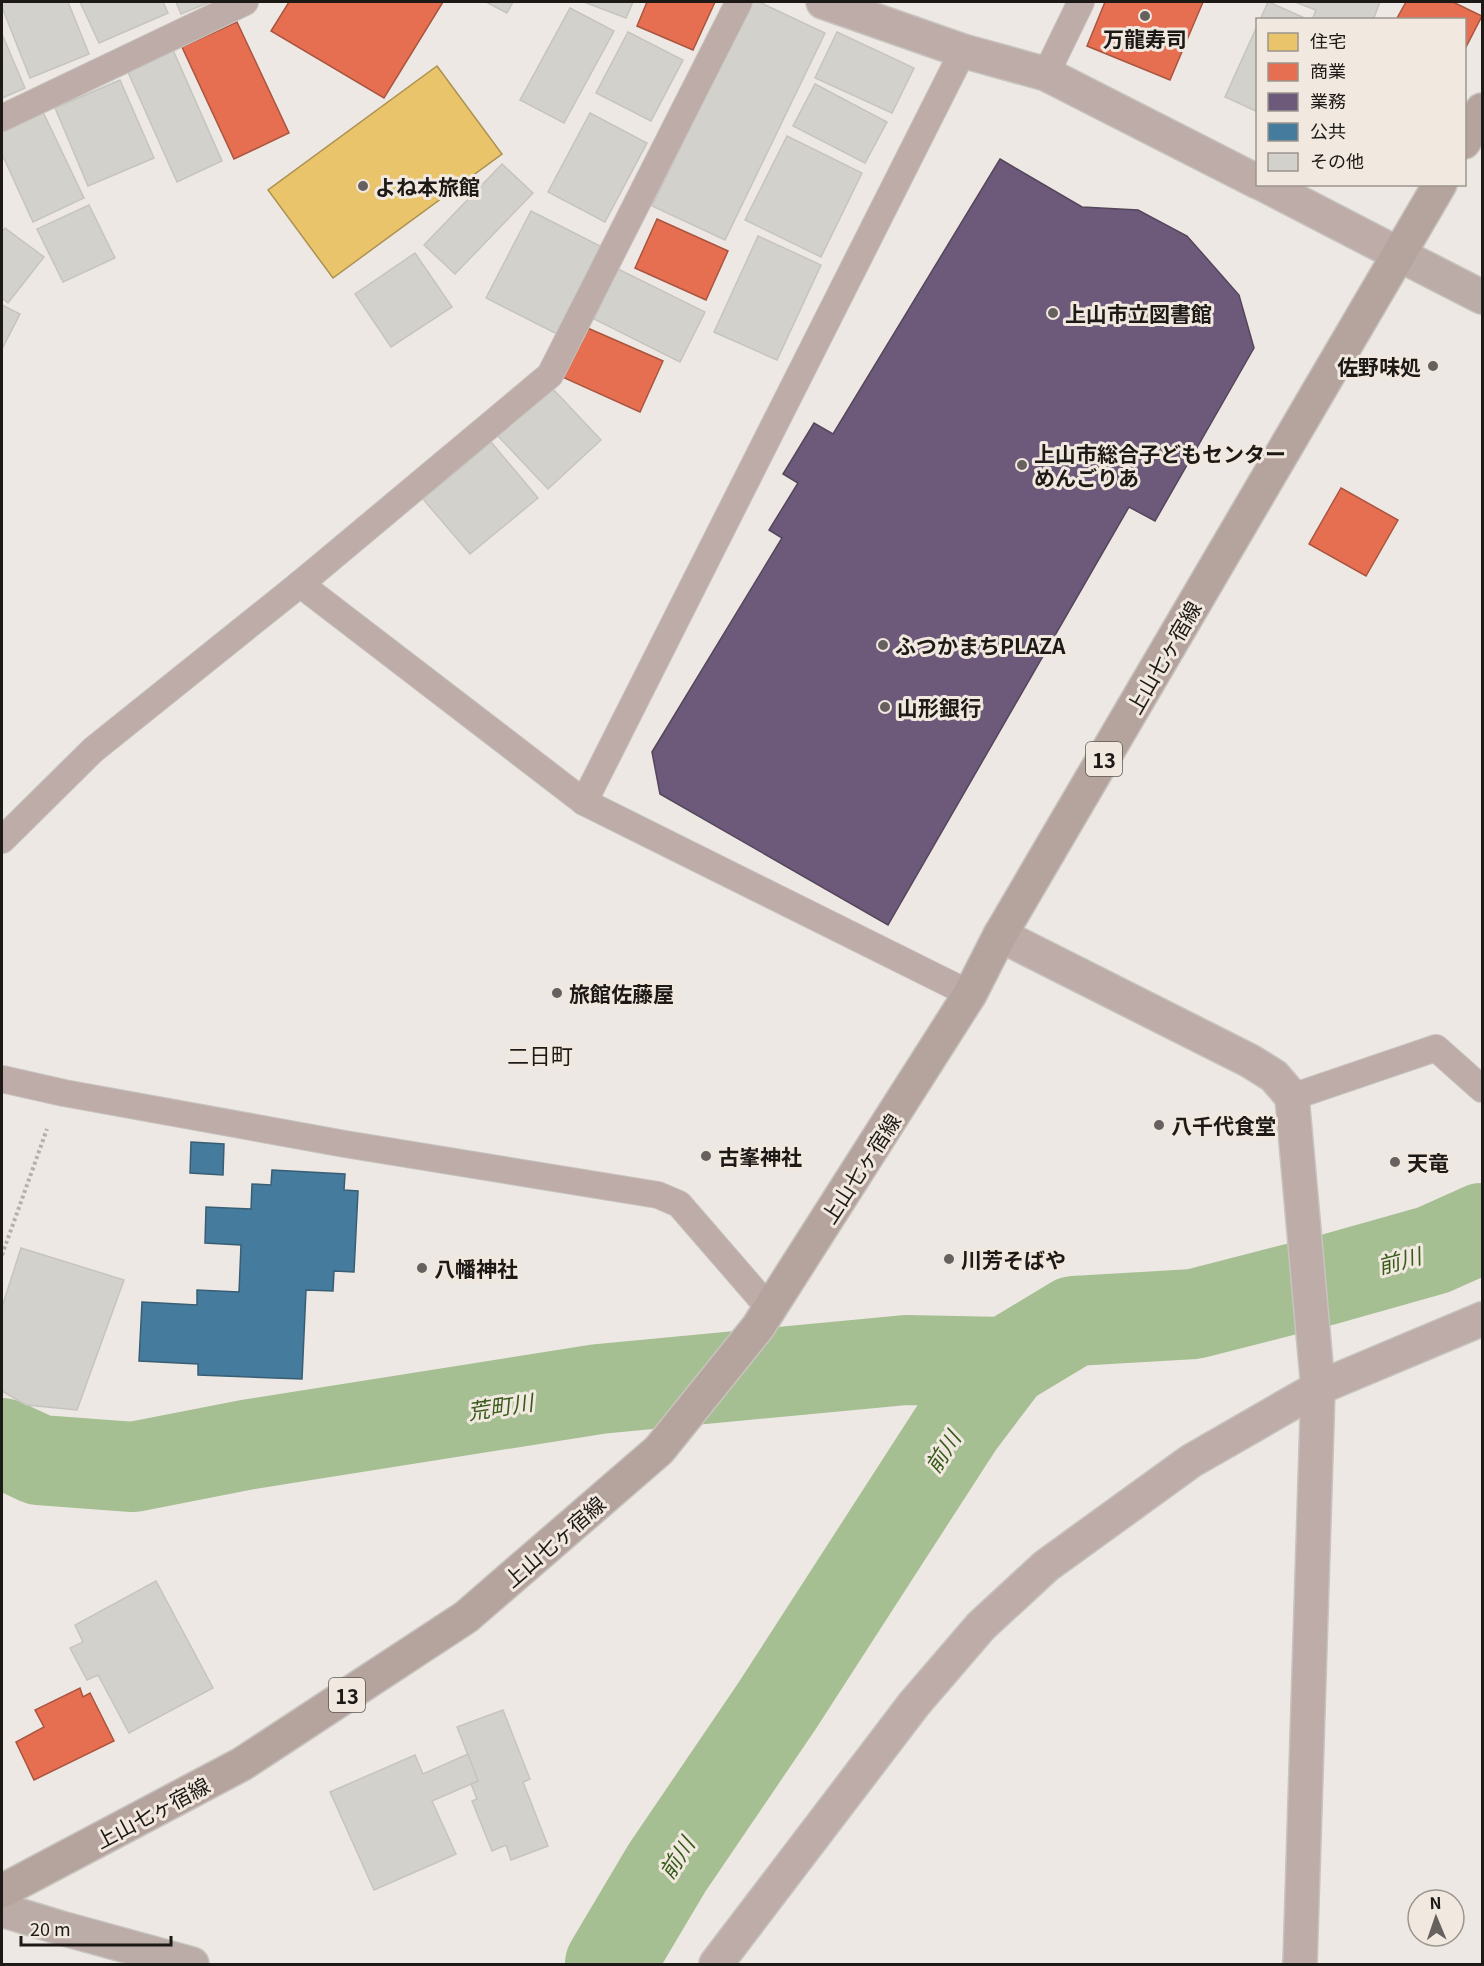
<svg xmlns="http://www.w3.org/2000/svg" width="1484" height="1966" font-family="Georgia,'Noto Sans JP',serif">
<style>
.homes{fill:#e9c46a;stroke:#ac9151;stroke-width:1.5}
.shops{fill:#e76f51;stroke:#aa553f;stroke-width:1.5}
.offices{fill:#6d597a;stroke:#55465c;stroke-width:1.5}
.public{fill:#457b9d;stroke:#395e74;stroke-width:1.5}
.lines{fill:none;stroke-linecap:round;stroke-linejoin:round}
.river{stroke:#a6bf92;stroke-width:90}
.building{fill:#d3d1cc;stroke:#c6c4bf;stroke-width:1.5}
.service-casing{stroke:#c7c3bf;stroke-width:28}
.minor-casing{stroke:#c7c3bf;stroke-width:36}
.secondary-casing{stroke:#c7c3bf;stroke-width:36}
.primary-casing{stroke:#c7c3bf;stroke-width:36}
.path{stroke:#b7aeab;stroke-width:4;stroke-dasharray:3 3;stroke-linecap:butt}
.service{stroke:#bdaca8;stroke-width:26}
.minor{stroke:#bdaca8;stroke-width:33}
.secondary{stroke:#bbaca7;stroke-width:33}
.primary{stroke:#b5a39e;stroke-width:33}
.poi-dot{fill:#66615e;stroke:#f1e8df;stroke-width:2}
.labels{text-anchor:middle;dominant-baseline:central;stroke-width:6;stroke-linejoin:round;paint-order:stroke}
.shield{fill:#f1e8df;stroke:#5d5752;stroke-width:1.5}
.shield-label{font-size:20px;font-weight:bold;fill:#1d1916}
.poi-label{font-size:21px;font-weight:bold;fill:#1d1916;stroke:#f1e8df;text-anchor:start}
.street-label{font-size:21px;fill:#1d1916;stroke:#f1e8df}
.neighbourhood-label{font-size:22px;fill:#1d1916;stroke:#f1e8df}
.water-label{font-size:22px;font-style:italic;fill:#375b1a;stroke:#f1e8df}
</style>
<rect width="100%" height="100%" fill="#ede8e3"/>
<path class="homes" d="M 437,66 L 502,154 L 333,278 L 268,190 Z"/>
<g class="shops">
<path d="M 289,2 L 443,2 L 384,98 L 271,31 Z"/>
<path d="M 647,2 L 715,2 L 693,50 L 637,26 Z"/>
<path d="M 1105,2 L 1203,2 L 1170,80 L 1087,46 Z"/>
<path d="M 1406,2 L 1453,2 L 1482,16 L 1464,51 L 1464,20 L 1396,20 Z"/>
<path d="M 237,22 L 289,133 L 234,159 L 182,47 Z"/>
<path d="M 657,219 L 728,251 L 706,300 L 635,268 Z"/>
<path d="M 583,326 L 663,361 L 640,412 L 560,376 Z"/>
<path d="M 1341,488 L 1398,520 L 1366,576 L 1309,544 Z"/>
<path d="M 80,1688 L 83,1697 L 90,1693 L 114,1741 L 34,1780 L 16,1742 L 44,1727 L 35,1710 Z"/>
</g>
<path class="offices" d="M 1000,159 L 1082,207 L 1138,210 L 1187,236 L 1239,295 L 1254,348 L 1155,521 L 1129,507 L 888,925 L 660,794 L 652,752 L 782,538 L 769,530 L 798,483 L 783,474 L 814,423 L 833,434 Z"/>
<g class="public">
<path d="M 191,1142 L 224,1144 L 223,1175 L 190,1173 Z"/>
<path d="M 272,1170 L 345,1174 L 344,1190 L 358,1191 L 354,1272 L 334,1271 L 333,1291 L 306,1290 L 302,1379 L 198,1375 L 198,1364 L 139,1361 L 142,1302 L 197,1305 L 197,1290 L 239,1292 L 241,1245 L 205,1243 L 206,1207 L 251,1209 L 252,1184 L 271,1185 Z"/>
</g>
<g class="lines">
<g class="river">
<path d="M 2,1443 L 39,1460 L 133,1467 L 251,1444 L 599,1389 L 906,1360 L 1006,1362"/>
<path d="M 610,1964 L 667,1868 L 777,1706 L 959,1424 L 1006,1362 L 1074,1321 L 1194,1314 L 1323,1281 L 1433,1250 L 1482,1228"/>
</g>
</g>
<g class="building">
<path d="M 2,2 L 68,2 L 89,54 L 30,78 L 2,7 Z"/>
<path d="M 80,2 L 163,2 L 168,13 L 99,43 Z"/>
<path d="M 176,2 L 210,2 L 181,14 Z"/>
<path d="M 486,2 L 513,2 L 507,13 Z"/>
<path d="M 584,2 L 633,2 L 626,18 Z"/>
<path d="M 751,2 L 759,2 L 825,33 L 725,240 L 652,206 Z"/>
<path d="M 1268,2 L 1269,2 L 1309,20 L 1260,20 Z"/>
<path d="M 1295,2 L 1380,2 L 1373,20 L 1312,20 L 1316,10 Z"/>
<path d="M 570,8 L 614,31 L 564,123 L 520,100 Z"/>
<path d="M 1258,24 L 1258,112 L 1225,97 Z"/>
<path d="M 628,32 L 683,60 L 651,121 L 596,93 Z"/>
<path d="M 837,32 L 914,68 L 892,113 L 815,78 Z"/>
<path d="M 2,34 L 25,88 L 2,98 Z"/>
<path d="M 173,50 L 222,161 L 177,182 L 127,70 Z"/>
<path d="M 120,80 L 154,158 L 88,186 L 55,108 Z"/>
<path d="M 815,84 L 887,122 L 865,163 L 793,126 Z"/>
<path d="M 43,112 L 84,198 L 33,222 L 2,154 L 2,131 Z"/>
<path d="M 590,113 L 647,143 L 605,222 L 548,192 Z"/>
<path d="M 787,136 L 862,173 L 821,257 L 745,220 Z"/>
<path d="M 502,164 L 533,193 L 455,274 L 424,245 Z"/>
<path d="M 89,205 L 115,258 L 63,282 L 37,229 Z"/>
<path d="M 531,211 L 606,249 L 561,336 L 486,298 Z"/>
<path d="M 5,228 L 44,257 L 8,303 L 2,298 L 2,232 Z"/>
<path d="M 758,236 L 821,265 L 777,360 L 714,332 Z"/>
<path d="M 415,253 L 452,307 L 391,347 L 355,294 Z"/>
<path d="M 618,269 L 705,312 L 680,362 L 594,319 Z"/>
<path d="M 2,305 L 20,314 L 2,349 Z"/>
<path d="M 551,387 L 601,440 L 548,489 L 498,436 Z"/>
<path d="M 491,442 L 538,498 L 470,554 L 423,499 Z"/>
<path d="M 21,1248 L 124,1280 L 77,1410 L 26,1405 L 2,1391 L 2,1307 Z"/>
<path d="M 156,1581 L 213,1688 L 129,1733 L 98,1675 L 87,1680 L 70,1648 L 83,1642 L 75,1625 Z"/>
<path d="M 503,1710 L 530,1779 L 523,1782 L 548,1846 L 511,1860 L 506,1845 L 492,1851 L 472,1801 L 477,1799 L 471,1784 L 478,1781 L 457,1727 Z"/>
<path d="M 468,1754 L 478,1781 L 432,1801 L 456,1854 L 374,1890 L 330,1792 L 415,1755 L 423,1774 Z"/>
</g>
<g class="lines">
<defs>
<g id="service">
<path d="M 1046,74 L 1081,2"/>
<path d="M 2,118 L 245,2"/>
<path d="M 300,584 L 584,802 L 970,994"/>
<path d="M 584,802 L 963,51"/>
<path d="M 2,840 L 93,750 L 300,584 L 550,375 L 739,2"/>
<path d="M 2,1079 L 64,1093 L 345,1144 L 658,1195 L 679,1204 L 770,1309"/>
<path d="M 1292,1097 L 1436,1048 L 1482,1089"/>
</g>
<g id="minor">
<path d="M 823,2 L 963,51 L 1046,74 L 1258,182"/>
<path d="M 1263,184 L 1400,255"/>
<path d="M 1000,935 L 1250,1061 L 1274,1076 L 1292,1097 L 1318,1388 L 1300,1964"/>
<path d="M 716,1964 L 914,1704 L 981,1626 L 1046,1566 L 1191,1461 L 1318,1388 L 1482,1319"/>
</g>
<g id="secondary">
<path d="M 1400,255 L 1482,297"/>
<path d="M 2,1910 L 61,1928 L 192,1964"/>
</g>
<g id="primary">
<path d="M 1464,142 L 1482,110"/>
<path d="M 2,1891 L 242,1764 L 466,1617 L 659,1450 L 758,1327 L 970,994 L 1000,935 L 1440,184"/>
</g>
</defs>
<use href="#service" class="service-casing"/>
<use href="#minor" class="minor-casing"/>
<use href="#secondary" class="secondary-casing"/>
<use href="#primary" class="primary-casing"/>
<path class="path" d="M 2,1255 L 47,1129"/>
<use href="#service" class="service"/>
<use href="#minor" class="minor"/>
<use href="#secondary" class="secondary"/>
<use href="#primary" class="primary"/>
</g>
<g class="poi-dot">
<circle cx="1145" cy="16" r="6"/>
<circle cx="363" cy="186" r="6"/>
<circle cx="1053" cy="313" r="6"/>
<circle cx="1433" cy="366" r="6"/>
<circle cx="1022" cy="465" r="6"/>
<circle cx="883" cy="645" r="6"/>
<circle cx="885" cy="707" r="6"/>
<circle cx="557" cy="993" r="6"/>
<circle cx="1159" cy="1125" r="6"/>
<circle cx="706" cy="1156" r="6"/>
<circle cx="1395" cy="1162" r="6"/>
<circle cx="949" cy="1259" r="6"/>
<circle cx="422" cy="1268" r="6"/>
</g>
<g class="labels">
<g class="shield">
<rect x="1086" y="742" width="36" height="34" rx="4.5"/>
<rect x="329" y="1678" width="36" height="34" rx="4.5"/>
</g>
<g class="shield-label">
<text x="1104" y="759">13</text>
<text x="347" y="1695">13</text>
</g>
<g class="poi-label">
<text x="1145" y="38" text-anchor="middle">万龍寿司</text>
<text x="375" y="186">よね本旅館</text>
<text x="1065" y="313">上山市立図書館</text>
<text x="1421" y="366" text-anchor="end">佐野味処</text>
<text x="1034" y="453">上山市総合子どもセンター<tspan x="1034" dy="24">めんごりあ</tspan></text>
<text x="895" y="645">ふつかまちPLAZA</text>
<text x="897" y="707">山形銀行</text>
<text x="569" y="993">旅館佐藤屋</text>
<text x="1171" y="1125">八千代食堂</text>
<text x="718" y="1156">古峯神社</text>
<text x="1407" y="1162">天竜</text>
<text x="961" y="1259">川芳そばや</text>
<text x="434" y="1268">八幡神社</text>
</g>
<g class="street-label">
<text transform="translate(1163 657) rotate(-60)">上山七ヶ宿線</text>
<text transform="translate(860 1168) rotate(-57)">上山七ヶ宿線</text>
<text transform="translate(554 1541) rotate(-41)">上山七ヶ宿線</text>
<text transform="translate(152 1812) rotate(-28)">上山七ヶ宿線</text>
</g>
<g class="neighbourhood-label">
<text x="540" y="1054">二日町</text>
</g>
<g class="water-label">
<text transform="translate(1399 1259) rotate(-15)">前川</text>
<text transform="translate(500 1405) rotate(-9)">荒町川</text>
<text transform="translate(941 1451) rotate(-57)">前川</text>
<text transform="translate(675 1857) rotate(-57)">前川</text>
</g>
</g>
<rect width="1484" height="1966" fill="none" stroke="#1d1916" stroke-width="6"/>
<rect x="1256" y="18" width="210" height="168" fill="#f1e8df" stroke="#9c958f" stroke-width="1.5"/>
<rect x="1268" y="33" width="30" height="18" fill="#e9c46a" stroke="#9c958f" stroke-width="1.5"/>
<text x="1310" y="48" font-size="18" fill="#1d1916">住宅</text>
<rect x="1268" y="63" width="30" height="18" fill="#e76f51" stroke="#9c958f" stroke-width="1.5"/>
<text x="1310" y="78" font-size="18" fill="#1d1916">商業</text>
<rect x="1268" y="93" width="30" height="18" fill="#6d597a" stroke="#9c958f" stroke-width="1.5"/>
<text x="1310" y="108" font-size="18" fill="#1d1916">業務</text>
<rect x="1268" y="123" width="30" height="18" fill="#457b9d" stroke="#9c958f" stroke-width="1.5"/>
<text x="1310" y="138" font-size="18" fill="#1d1916">公共</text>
<rect x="1268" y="153" width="30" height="18" fill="#d3d1cc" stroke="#9c958f" stroke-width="1.5"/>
<text x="1310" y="168" font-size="18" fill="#1d1916">その他</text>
<g transform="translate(1436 1918) rotate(358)"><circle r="28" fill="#f1e8df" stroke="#9c958f" stroke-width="1.5"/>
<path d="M0-4.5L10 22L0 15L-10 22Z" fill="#66615e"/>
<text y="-9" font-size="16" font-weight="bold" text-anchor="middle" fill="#1d1916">N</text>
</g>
<path d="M21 1936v9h150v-9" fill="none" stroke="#1d1916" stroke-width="3"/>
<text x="30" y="1936" font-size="18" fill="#1d1916" stroke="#f1e8df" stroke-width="4.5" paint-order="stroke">20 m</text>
</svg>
